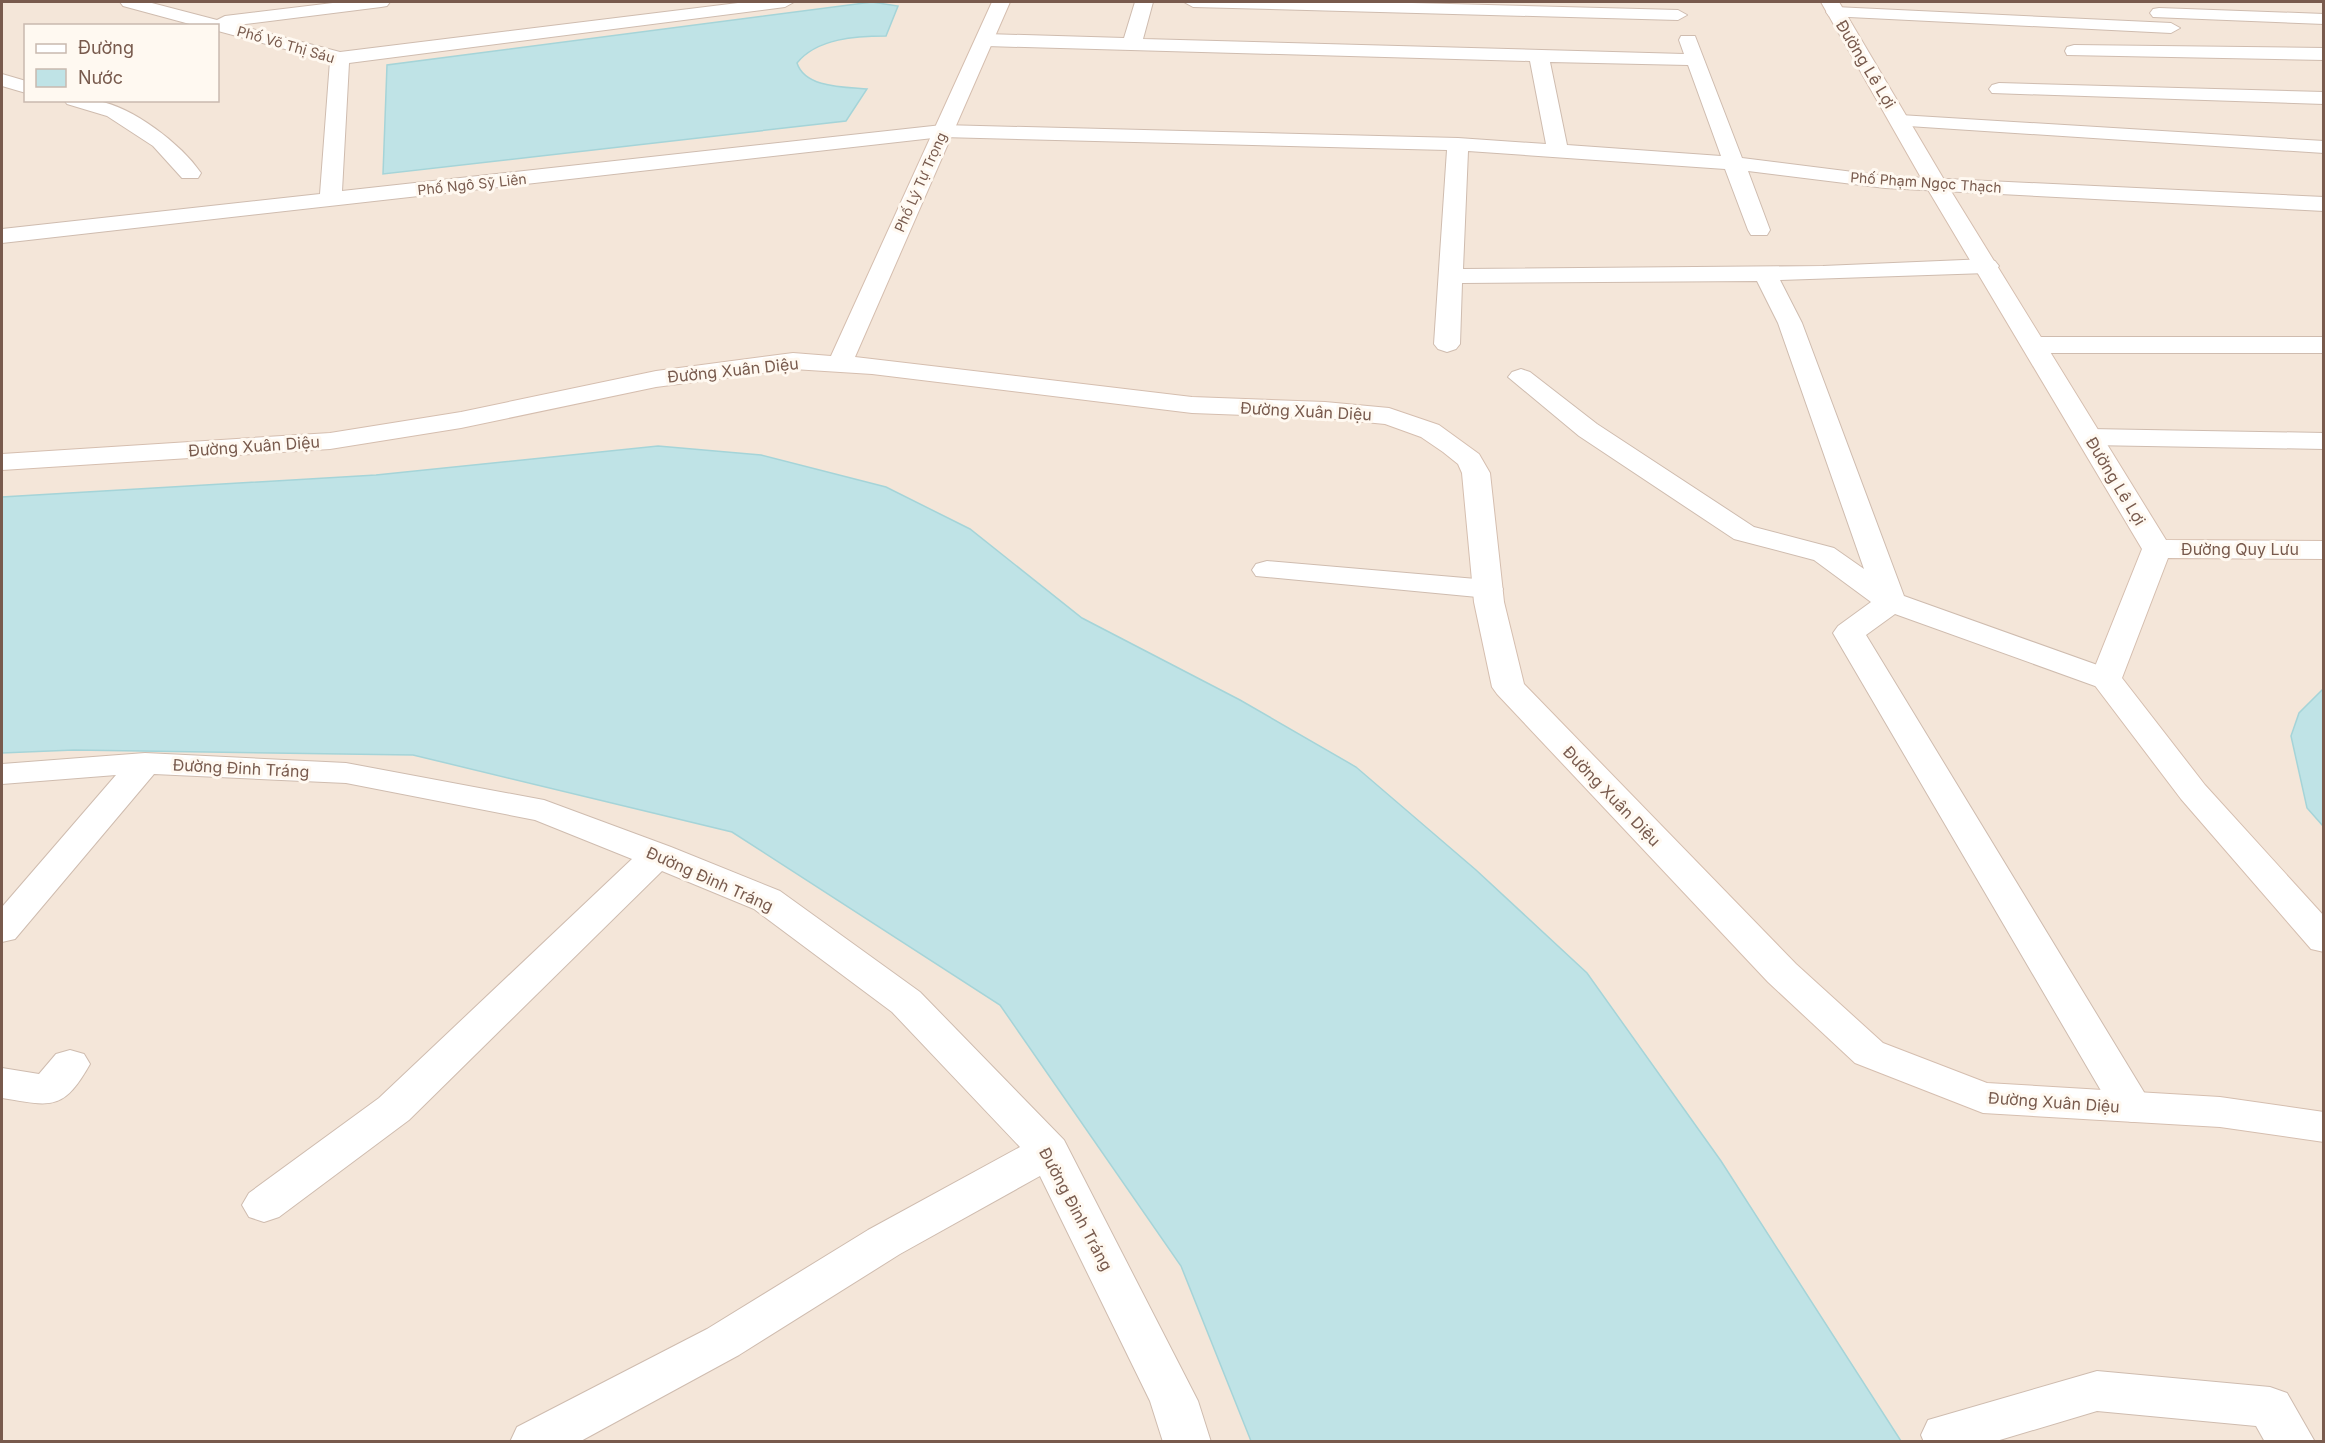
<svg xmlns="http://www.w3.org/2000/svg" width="2325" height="1443" font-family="Inter,sans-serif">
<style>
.residential{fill:#f4e6d9;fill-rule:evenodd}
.water{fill:#bfe3e6;stroke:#a5d4d8;stroke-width:1.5}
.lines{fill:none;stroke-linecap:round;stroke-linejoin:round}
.street-casing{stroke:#cfbcaf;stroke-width:2}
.secondary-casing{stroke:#d5beaf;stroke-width:2}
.street{fill:#fff;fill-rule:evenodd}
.secondary{fill:#fff;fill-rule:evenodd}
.labels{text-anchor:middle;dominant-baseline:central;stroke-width:6;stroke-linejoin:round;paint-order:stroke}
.far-street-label{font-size:14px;fill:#785a4d;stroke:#fff9f1}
.street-label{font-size:16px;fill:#785a4d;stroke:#fff9f1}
</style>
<rect width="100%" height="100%" fill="#fcf4eb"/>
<path class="residential" d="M 2,2 L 2323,2 L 2323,1441 L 2,1441 ZM 26,26 L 218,26 L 218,100 L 26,100 Z"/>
<g class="water">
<path d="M 872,2 L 898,6 L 886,36 C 857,36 817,38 797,63 C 805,88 844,87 867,89 L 846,121 L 383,174 L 387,65 Z"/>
<path d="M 658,446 L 761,455 L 886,487 L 970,529 L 1082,618 L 1240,700 L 1356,767 L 1476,870 L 1587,973 L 1721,1161 L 1901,1441 L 1251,1441 L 1181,1266 L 1000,1005 L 732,832 L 413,755 L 74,750 L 2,753 L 2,497 L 376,475 Z"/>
<path d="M 2323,689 L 2323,826 L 2307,808 L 2291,736 L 2299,713 Z"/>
</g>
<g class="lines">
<defs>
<g id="street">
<path d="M 120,2 L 148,2 L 217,20 L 225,16 L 341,2 L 390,2 L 387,6 L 381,7 L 237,25 L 340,52 L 746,2 L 794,2 L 785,7 L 349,63 L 342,191 L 942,125 L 1458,138 L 1546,144 L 1530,61 L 986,46 L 977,40 L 986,34 L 1124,38 L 1135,2 L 1153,2 L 1143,39 L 1684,54 L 1679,40 L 1681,36 L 1695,36 L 1742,158 L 1885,176 L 2324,197 L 2324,211 L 1885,188 L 1748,171 L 1770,230 L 1767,235 L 1751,235 L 1748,230 L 1725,169 L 1468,151 L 1463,269 L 1823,266 L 1987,259 L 1995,261 L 1999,266 L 1995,271 L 1987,273 L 1780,280 L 1802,323 L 1904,596 L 2117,672 L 2122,679 L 2117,686 L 2106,689 L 2095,686 L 1895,614 L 1866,635 L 2153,1107 L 2147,1118 L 2132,1122 L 2117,1118 L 1833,633 L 1838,626 L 1871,602 L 1814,560 L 1734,539 L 1579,436 L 1508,377 L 1512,372 L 1521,369 L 1530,372 L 1597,424 L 1754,527 L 1834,548 L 1864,569 L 1778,323 L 1757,281 L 1462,283 L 1460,344 L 1456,349 L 1447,352 L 1438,349 L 1434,344 L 1447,150 L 942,137 L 2,243 L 2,229 L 320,194 L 330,61 L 218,31 L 218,26 L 197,26 L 123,6 ZM 1550,62 L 1688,65 L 1721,156 L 1567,145 Z"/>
<path d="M 1184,2 L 1374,2 L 1678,10 L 1687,15 L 1678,20 L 1193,7 Z"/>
<path d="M 1835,7 L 2171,23 L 2180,28 L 2171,33 L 1829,16 L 1826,12 L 1829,8 Z"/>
<path d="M 2159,8 L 2324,14 L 2324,24 L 2153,17 L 2150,13 L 2153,9 Z"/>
<path d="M 2074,45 L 2324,48 L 2324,60 L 2067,55 L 2065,51 L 2067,47 Z"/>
<path d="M 2,74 L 26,81 L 26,93 L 2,86 Z"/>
<path d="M 1999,83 L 2324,92 L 2324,104 L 1992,93 L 1989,89 L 1992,85 Z"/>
<path d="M 64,100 C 75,100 87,99 98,101 C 133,107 181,144 201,173 L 198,178 L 182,178 L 153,146 L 107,116 L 67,104 Z"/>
<path d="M 1900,115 L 2324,141 L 2324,153 L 1893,125 L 1890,121 L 1893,117 Z"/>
<path d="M 2034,337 L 2324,337 L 2324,353 L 2034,353 L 2025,350 L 2021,345 L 2025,340 Z"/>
<path d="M 2090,429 L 2324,433 L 2324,449 L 2090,445 L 2080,443 L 2077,437 L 2080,431 Z"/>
<path d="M 1267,561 L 1488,580 L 1499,583 L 1503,589 L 1499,595 L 1488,598 L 1256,576 L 1252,570 L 1256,564 Z"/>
<path d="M 145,753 L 346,763 L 544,800 L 671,847 L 780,891 L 920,992 L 1064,1140 L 1198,1401 L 1211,1442 L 1163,1442 L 1150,1401 L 1040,1176 L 900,1254 L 739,1355 L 579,1442 L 510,1442 L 517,1427 L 707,1329 L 868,1230 L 1020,1147 L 892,1012 L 754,909 L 662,871 L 409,1120 L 279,1217 L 264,1222 L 249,1217 L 242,1205 L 249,1193 L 379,1098 L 632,859 L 535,820 L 346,783 L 154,774 L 15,939 L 2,942 L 2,907 L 116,775 L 2,784 L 2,764 Z"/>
<path d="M 70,1050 L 84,1054 L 90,1064 C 63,1112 51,1106 2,1098 L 2,1068 L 39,1074 L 56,1054 Z"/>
<path d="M 2097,1371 L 2270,1387 L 2287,1393 L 2315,1442 L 2265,1442 L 2256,1426 L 2097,1411 L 1993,1442 L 1924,1442 L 1921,1435 L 1928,1420 Z"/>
</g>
<g id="secondary">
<path d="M 992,2 L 1010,2 L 855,357 L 1192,397 L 1325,402 L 1389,408 L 1439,425 L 1479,454 L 1490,473 L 1504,602 L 1524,684 L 1796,964 L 1883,1043 L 1987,1083 L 2220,1097 L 2324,1112 L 2324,1142 L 2220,1127 L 1983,1113 L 1855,1063 L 1768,982 L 1497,694 L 1492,687 L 1474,602 L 1462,473 L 1458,464 L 1443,452 L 1421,437 L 1385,424 L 1325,418 L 1192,413 L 872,374 L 793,369 L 656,387 L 461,428 L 330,449 L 2,470 L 2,454 L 330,433 L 461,412 L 656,371 L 793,353 L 831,356 Z"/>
<path d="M 1821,2 L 1839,2 L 1946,183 L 2166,540 L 2324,541 L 2324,559 L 2168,558 L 2122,678 L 2205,785 L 2324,916 L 2324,952 L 2311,949 L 2181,799 L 2090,679 L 2142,549 L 1924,183 Z"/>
</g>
</defs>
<use href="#street" class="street-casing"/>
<use href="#secondary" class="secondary-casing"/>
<use href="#street" class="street"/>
<use href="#secondary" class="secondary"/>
</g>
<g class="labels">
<g class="far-street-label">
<text transform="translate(286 44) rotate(16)">Phố Võ Thị Sáu</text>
<text transform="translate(920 182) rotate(-66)">Phố Lý Tự Trọng</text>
<text transform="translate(1926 182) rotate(4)">Phố Phạm Ngọc Thạch</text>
<text transform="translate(472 184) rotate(-6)">Phố Ngô Sỹ Liên</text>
</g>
<g class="street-label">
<text transform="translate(1866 64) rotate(59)">Đường Lê Lợi</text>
<text transform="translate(733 370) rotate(-6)">Đường Xuân Diệu</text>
<text transform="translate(1306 411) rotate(3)">Đường Xuân Diệu</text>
<text transform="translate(254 446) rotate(-4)">Đường Xuân Diệu</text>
<text transform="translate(2116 481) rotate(59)">Đường Lê Lợi</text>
<text x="2240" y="549">Đường Quy Lưu</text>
<text transform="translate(241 768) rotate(3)">Đường Đinh Tráng</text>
<text transform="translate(1612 796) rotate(46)">Đường Xuân Diệu</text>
<text transform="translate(710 879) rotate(24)">Đường Đinh Tráng</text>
<text transform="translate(2054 1102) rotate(4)">Đường Xuân Diệu</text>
<text transform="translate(1076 1209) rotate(62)">Đường Đinh Tráng</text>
</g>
</g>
<rect width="2325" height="1443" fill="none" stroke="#785a4d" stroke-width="6"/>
<rect x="24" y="24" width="195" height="78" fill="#fff9f1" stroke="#c9b9af" stroke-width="1.5"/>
<rect x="36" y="44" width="30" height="9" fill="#ffffff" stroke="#c9b9af" stroke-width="1.5"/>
<text x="78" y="54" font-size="18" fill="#785a4d">Đường</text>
<rect x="36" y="69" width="30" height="18" fill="#bfe3e6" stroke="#c9b9af" stroke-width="1.5"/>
<text x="78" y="84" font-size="18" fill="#785a4d">Nước</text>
</svg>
